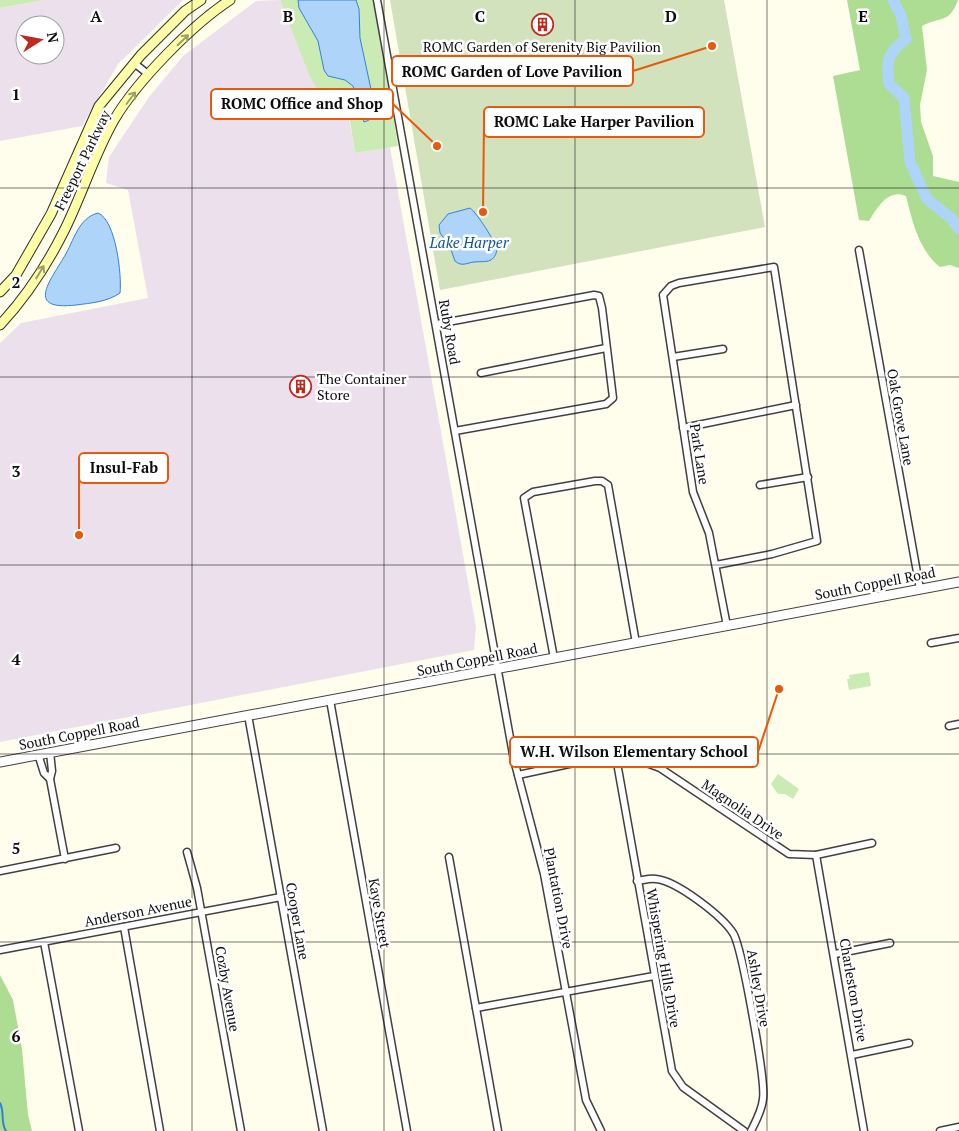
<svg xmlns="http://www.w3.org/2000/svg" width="959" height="1131" font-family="'PT Serif',serif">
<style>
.industrial{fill:#ece0ec;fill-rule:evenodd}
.green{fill:#cbebb4}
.forest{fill:#acdd93}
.cemetery{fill:#d2e2bd}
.water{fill:#aed5f9;stroke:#3282d4}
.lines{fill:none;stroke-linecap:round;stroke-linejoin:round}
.stream{stroke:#3282d4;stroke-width:2}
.river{stroke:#aed5f9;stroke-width:11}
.minor-casing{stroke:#404040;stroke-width:9}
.tertiary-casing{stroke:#404040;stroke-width:11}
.secondary-casing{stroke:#2f2f2f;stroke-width:11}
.minor{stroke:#fff;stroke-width:6}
.tertiary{stroke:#fff;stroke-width:9}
.secondary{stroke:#ffffa7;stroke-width:9}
.oneway{stroke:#9e9e69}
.grid{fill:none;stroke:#0d0d0d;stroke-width:1;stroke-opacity:0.55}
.labels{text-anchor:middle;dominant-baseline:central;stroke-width:5;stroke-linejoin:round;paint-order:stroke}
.poi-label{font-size:14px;fill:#0d0d0d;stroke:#fff}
.street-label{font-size:14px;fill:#0d0d0d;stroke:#fff}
.water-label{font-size:15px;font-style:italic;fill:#1054a4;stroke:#fff}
.grid-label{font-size:16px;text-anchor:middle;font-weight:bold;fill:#0d0d0d;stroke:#fff;stroke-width:5;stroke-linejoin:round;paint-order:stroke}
.leader{fill:none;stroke:#e8590c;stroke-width:2}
.callout-dot{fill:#e8590c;stroke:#fff;stroke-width:2}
.callout{fill:#fff;stroke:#e8590c;stroke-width:2}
.callout-label{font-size:15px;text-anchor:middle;font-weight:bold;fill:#0d0d0d}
</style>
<rect width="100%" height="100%" fill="#fffdec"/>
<g class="industrial">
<path d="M 44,0 L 183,0 L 118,64 L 82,126 L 0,141 L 0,8 ZM 25,25 L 55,25 L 55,55 L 25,55 Z"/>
<path d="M 280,0 L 295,36 L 345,96 L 355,153 L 390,147 L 476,627 L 474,650 L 0,742 L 0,343 L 21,323 L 148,298 L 128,190 L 106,183 L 109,157 L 149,97 L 183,56 L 256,1 Z"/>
</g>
<g class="green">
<path d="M 0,0 L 44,0 L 0,8 Z"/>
<path d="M 280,0 L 374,0 L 398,146 L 355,153 L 346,96 L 323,99 L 310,77 Z"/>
<path d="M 869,672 L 871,686 L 849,690 L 847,679 L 850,679 L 849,675 Z"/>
<path d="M 778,774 L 799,789 L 793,799 L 785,794 L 778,794 L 771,784 Z"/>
</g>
<g class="forest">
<path d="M 847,0 L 958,0 C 949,24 941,16 922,26 L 927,70 L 920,105 L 921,122 L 933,156 L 933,176 L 959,182 L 959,268 L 950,265 L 940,267 C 919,251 912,220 906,196 C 888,188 877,208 869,221 L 859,220 L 833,76 L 860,70 Z"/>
<path d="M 0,975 L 13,1000 L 22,1049 L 28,1115 L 32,1131 L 0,1131 Z"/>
</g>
<path class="cemetery" d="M 390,0 L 724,0 L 765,227 L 440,290 Z"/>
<g class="water">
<path d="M 298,0 L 356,0 L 359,9 L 360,38 L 375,108 C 373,116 372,120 364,122 L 353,86 L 345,80 L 328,76 L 324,70 L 318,41 L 299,8 Z"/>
<path d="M 470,208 C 477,213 495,241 497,250 C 494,264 485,261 474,262 C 466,263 462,267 455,261 L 450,247 L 440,233 L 439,225 L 448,214 Z"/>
<path d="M 98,213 C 116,220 122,276 120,293 C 107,302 91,303 76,305 C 25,311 50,281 64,257 C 74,241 78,218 98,213 Z"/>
</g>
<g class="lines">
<path class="stream" d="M 0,1103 C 5,1112 0,1122 6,1131"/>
<path class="river" d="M 893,0 L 901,16 L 906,39 C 887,53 886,61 889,84 L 904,98 L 910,162 L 927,199 L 951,218 L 959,229"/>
<defs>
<g id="minor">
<path d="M 377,0 L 514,760 L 544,874 L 586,1100 L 601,1131"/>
<path d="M 134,63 L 148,74"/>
<path d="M 64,184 L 82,187"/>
<path d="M 859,250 L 920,589"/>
<path d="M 437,324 L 594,295 L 599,296 L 602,308 L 613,398 L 606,404 L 455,431"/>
<path d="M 673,357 L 723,349"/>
<path d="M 481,373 L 606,348"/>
<path d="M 683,428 L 796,405"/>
<path d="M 760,485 L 808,477"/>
<path d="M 716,565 L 772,554 L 817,541 L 774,267 L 679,283 L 671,286 L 663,295 L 693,492 L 709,533 L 727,626"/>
<path d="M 931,643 L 959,638"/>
<path d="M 554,658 L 524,498 L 533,492 L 595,481 L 602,481 L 608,485 L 636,643"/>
<path d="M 330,700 L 407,1131"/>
<path d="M 248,715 L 323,1131"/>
<path d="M 949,726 L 959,724"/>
<path d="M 50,752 L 52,771 L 50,779 L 65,859"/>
<path d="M 38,754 L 44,773 L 50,779"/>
<path d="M 616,757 L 672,1071 L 683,1087 L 744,1131"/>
<path d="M 518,775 L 597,758 L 633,758 L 660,768 L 789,854 L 816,855 L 872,843"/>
<path d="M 187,852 L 197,888 L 241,1131"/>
<path d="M 816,855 L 864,1131"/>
<path d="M 449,857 L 498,1131"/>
<path d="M 0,871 L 116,848"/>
<path d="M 637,881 C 644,880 650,878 656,879 C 677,881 722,916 733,933 C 742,947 766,1082 763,1099 C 762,1110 756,1121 751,1131"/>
<path d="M 124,927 L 160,1131"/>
<path d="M 44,942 L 79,1131"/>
<path d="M 0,950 L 281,897"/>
<path d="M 835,954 L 890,943"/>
<path d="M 476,1008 L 654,976"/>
<path d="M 852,1055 L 909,1043"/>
<path d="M 940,1131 L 959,1127"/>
</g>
<path id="tertiary" d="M 0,762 L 959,582"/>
<g id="secondary">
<path d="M 0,292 L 16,275 L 51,214 L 99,106 L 141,55 L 185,11 L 201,0"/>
<path d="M 0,325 C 26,297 47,265 64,231 C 82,195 94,155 114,120 C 137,81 192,25 230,0"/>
</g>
</defs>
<use href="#minor" class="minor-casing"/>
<use href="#tertiary" class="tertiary-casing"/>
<use href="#secondary" class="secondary-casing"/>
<use href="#minor" class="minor"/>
<use href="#tertiary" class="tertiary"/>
<use href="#secondary" class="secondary"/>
</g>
<defs><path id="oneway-shaft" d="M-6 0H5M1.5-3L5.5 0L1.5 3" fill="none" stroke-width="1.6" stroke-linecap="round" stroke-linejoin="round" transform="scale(1.25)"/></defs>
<g class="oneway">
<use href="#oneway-shaft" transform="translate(183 40) rotate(-44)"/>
<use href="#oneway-shaft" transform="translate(131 98) rotate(-53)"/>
<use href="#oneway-shaft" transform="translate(40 272) rotate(-59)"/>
</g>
<path class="grid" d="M 192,0 L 192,1131M 384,0 L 384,1131M 575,0 L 575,1131M 767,0 L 767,1131M 0,188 L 959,188M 0,377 L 959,377M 0,565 L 959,565M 0,754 L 959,754M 0,942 L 959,942"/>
<defs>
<symbol id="building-ring" viewBox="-11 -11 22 22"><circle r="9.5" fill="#fff" stroke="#c3281e" stroke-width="1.5"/><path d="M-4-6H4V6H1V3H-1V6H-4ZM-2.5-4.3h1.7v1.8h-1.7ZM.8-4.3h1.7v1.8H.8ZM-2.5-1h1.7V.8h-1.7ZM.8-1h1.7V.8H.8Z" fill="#c3281e"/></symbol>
</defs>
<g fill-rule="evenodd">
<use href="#building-ring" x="530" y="12" width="25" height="25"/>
<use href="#building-ring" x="288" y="374" width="25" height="25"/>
</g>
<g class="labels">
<g class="poi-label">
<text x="542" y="46">ROMC Garden of Serenity Big Pavilion</text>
<text x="317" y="378" text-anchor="start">The Container<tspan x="317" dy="16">Store</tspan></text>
</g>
<g class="street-label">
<text transform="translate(82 160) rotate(-64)">Freeport Parkway</text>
<text transform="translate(450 332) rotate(80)">Ruby Road</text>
<text transform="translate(901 417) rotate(80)">Oak Grove Lane</text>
<text transform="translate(700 454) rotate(81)">Park Lane</text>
<text transform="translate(875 583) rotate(-11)">South Coppell Road</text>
<text transform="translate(477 659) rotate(-11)">South Coppell Road</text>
<text transform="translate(79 733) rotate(-11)">South Coppell Road</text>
<text transform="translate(743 809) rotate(34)">Magnolia Drive</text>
<text transform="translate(559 898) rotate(79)">Plantation Drive</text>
<text transform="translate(138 911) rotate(-11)">Anderson Avenue</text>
<text transform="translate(380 913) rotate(80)">Kaye Street</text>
<text transform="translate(298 921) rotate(80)">Cooper Lane</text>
<text transform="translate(664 958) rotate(80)">Whispering Hills Drive</text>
<text transform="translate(759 988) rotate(80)">Ashley Drive</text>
<text transform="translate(228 989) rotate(80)">Cozby Avenue</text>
<text transform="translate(854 990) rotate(80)">Charleston Drive</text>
</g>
<g class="water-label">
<text x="469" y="242">Lake Harper</text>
</g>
</g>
<g class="grid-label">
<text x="96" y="22">A</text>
<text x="288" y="22">B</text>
<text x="480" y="22">C</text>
<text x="671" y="22">D</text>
<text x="863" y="22">E</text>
<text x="16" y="100">1</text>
<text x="16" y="288">2</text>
<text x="16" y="477">3</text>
<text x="16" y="665">4</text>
<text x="16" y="854">5</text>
<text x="16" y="1042">6</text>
</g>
<path class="leader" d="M712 46L633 71M437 146L393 104M483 212L484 122M79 535L79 468M779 689L758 752"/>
<g class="callout-dot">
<circle cx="712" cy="46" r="5"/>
<circle cx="437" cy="146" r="5"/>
<circle cx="483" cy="212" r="5"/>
<circle cx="79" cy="535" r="5"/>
<circle cx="779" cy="689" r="5"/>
</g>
<g class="callout">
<rect x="392" y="56" width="241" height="30" rx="5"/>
<rect x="211" y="89" width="182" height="30" rx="5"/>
<rect x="484" y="107" width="220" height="30" rx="5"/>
<rect x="79" y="453" width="89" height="30" rx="5"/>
<rect x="510" y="737" width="248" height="30" rx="5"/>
</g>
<g class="callout-label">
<text x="512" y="77">ROMC Garden of Love Pavilion</text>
<text x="302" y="109">ROMC Office and Shop</text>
<text x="594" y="127">ROMC Lake Harper Pavilion</text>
<text x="124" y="473">Insul-Fab</text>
<text x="634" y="757">W.H. Wilson Elementary School</text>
</g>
<g transform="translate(40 40) rotate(79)"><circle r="24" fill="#ffffff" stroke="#9e9e9e"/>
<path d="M0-4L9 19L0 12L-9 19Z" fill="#c3281e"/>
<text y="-8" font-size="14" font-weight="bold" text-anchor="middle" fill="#0d0d0d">N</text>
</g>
</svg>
